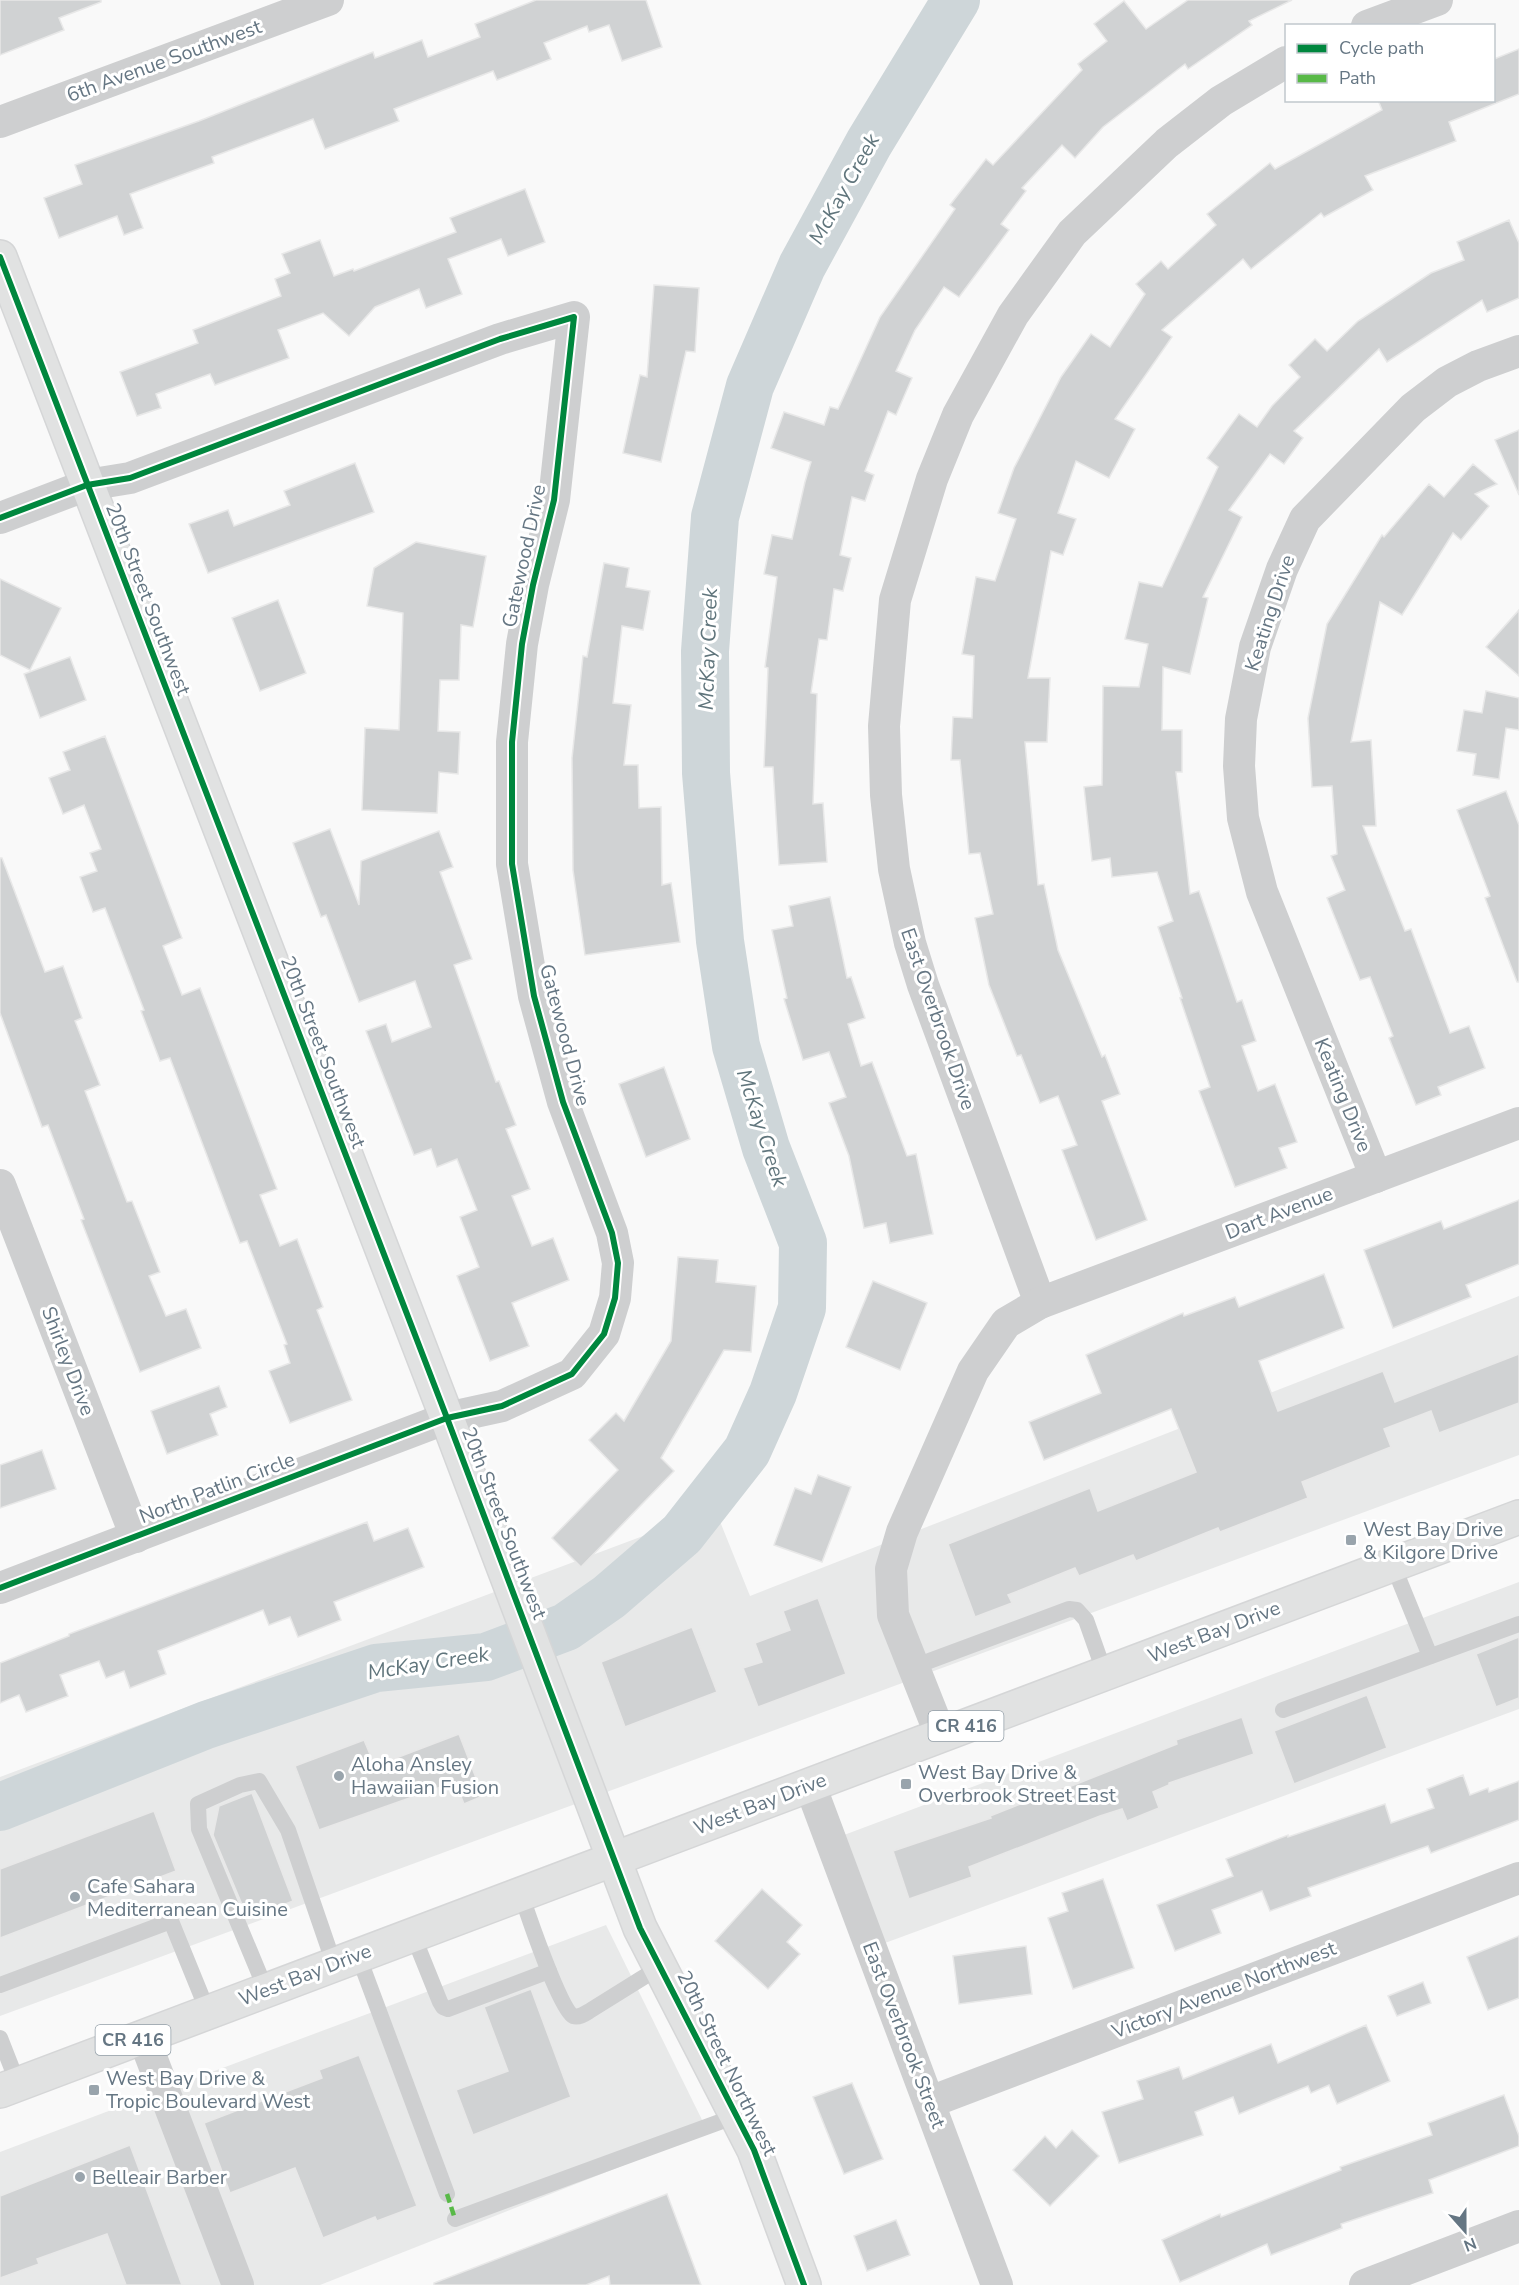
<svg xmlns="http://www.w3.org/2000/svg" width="1519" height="2285" font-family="'Nunito Sans',sans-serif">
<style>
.built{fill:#e8e9e9}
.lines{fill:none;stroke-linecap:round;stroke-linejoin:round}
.river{stroke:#ced6d9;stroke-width:48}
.building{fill:#d0d2d3;stroke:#e8e8e8;stroke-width:1.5}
.secondary-casing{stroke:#d5d6d7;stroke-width:36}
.primary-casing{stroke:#d5d6d7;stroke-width:36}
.lane{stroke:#cecfd0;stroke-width:16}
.street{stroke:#cecfd0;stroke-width:32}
.secondary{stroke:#e1e2e2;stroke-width:33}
.primary{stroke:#e1e2e2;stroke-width:33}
.quiet{stroke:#58b947;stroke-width:4.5;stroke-dasharray:9 4.5;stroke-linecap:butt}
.cycleway-casing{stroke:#fff;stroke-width:10}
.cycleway{stroke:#00873e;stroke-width:6}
.poi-dot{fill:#99a4ac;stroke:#fff;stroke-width:2}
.labels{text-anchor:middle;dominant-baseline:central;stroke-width:6;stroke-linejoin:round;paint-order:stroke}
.shield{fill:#fff;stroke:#939fa8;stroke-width:1.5}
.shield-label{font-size:18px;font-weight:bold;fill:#657683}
.street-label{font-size:20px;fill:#657683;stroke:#fff}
.poi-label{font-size:20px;fill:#657683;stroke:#fff;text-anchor:start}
.water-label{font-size:21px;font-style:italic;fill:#60757c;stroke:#fff}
</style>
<rect width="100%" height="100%" fill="#f9f9f9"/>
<g class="built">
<path d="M 1519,1296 L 1519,1455 L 931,1672 L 907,1613 L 905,1572 L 919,1530 Z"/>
<path d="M 715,1509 L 750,1596 L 883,1544 L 905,1682 L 604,1793 L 523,1581 Z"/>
<path d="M 1519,1582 L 1519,1709 L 885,1943 L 844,1835 Z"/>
<path d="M 497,1591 L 578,1803 L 0,2016 L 0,1777 Z"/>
<path d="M 606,1925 L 708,2132 L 320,2285 L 253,2285 L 177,2085 Z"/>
<path d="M 151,2095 L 223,2285 L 0,2285 L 0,2152 Z"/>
</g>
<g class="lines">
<path class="river" d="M 0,1807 L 206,1725 L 376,1668 L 486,1657 L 566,1627 L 609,1597 L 682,1534 L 747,1451 L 773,1393 L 802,1308 L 803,1243 L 766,1148 L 736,1046 L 720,941 L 706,773 L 705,651 L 715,517 L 750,386 L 802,266 L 869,143 L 956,0"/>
</g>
<g class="building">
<path d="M 0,0 L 101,0 L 101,2 L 59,18 L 64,30 L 0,55 Z"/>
<path d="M 536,0 L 646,0 L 662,47 L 622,61 L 609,25 L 589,32 L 587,26 L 544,43 L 551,59 L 497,80 L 493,71 L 394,109 L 399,121 L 325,149 L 313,119 L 212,157 L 214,163 L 130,194 L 143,228 L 124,235 L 117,216 L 59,238 L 44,198 L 82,184 L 75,165 L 199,121 L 373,52 L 375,58 L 422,40 L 428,57 L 480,37 L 475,24 Z"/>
<path d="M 1188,0 L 1292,0 L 1249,21 L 1252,25 L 1188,69 L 1185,64 L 1103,127 L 1075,158 L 1062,145 L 1022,188 L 1026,191 L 1001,224 L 1009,230 L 959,297 L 944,287 L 915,330 L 896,371 L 912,378 L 896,415 L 888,411 L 865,471 L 874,475 L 865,501 L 852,497 L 840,555 L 851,558 L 843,591 L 834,589 L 827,640 L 819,639 L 811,693 L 817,694 L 813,804 L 823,803 L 827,862 L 779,865 L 773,767 L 764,767 L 768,668 L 765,667 L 777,577 L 764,574 L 772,535 L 792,539 L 805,482 L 811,462 L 771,448 L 784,412 L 824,425 L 830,407 L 838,409 L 880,317 L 955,209 L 950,205 L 986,159 L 993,165 L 1082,70 L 1078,64 L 1107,41 L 1094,24 L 1124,1 L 1146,29 Z"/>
<path d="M 1519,49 L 1519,94 L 1449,122 L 1456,141 L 1365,176 L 1373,190 L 1324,217 L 1321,213 L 1251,269 L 1243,259 L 1162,330 L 1172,337 L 1115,419 L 1135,429 L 1109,478 L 1076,461 L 1058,513 L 1076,519 L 1063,555 L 1051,551 L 1028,678 L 1050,678 L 1047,742 L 1025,742 L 1038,885 L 1044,884 L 1058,950 L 1102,1057 L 1105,1055 L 1120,1094 L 1102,1101 L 1147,1220 L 1096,1240 L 1062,1150 L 1077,1145 L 1058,1096 L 1040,1103 L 1021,1055 L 1017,1056 L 989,985 L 975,918 L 993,914 L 980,853 L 969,854 L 960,760 L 951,760 L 953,717 L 972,718 L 974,656 L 962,654 L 976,577 L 995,581 L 1016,519 L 998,513 L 1014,468 L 1061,377 L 1091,334 L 1110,347 L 1145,294 L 1136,284 L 1161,261 L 1168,269 L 1216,225 L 1207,214 L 1270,163 L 1275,169 L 1382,110 L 1378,100 L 1494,100 L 1494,59 Z"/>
<path d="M 525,189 L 545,242 L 508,256 L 501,239 L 448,259 L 462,294 L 426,308 L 419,289 L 375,307 L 349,336 L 323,313 L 278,330 L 289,358 L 215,385 L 210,374 L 156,394 L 161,408 L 137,416 L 120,372 L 198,343 L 193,330 L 281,296 L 275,279 L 290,273 L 282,254 L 320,240 L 334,276 L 353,269 L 354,271 L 456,232 L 450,218 Z"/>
<path d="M 1509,220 L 1519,243 L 1519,298 L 1487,312 L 1482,300 L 1387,362 L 1379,349 L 1294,431 L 1303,438 L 1284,464 L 1270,454 L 1229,510 L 1242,517 L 1203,597 L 1208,598 L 1190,674 L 1163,667 L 1162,730 L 1182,730 L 1182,772 L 1176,772 L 1190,894 L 1199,891 L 1237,1002 L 1242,1000 L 1256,1041 L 1242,1046 L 1258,1091 L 1275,1084 L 1297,1142 L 1279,1148 L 1287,1168 L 1235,1187 L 1199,1091 L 1210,1087 L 1180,998 L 1182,998 L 1158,927 L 1173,921 L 1157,872 L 1112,877 L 1110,858 L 1092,861 L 1084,787 L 1102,785 L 1103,686 L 1139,687 L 1148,644 L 1125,639 L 1139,582 L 1162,587 L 1218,467 L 1207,458 L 1239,414 L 1257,427 L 1272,406 L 1300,377 L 1289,365 L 1315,339 L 1327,351 L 1358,321 L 1431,273 L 1464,260 L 1457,242 Z"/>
<path d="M 654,285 L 699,288 L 695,352 L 686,351 L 661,462 L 623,453 L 640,375 L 647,377 Z"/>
<path d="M 1519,430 L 1519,495 L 1495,440 Z"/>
<path d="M 355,463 L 374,512 L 208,573 L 189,524 L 228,510 L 234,526 L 290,505 L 284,491 Z"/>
<path d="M 1473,464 L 1497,484 L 1475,494 L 1489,506 L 1461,540 L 1453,533 L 1402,615 L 1380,602 L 1351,742 L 1371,740 L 1376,826 L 1363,826 L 1405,931 L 1411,929 L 1450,1033 L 1469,1026 L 1485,1068 L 1438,1087 L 1441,1095 L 1416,1105 L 1389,1038 L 1393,1036 L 1370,977 L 1360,980 L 1327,898 L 1345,890 L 1331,856 L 1337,854 L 1332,786 L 1312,787 L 1308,718 L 1327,624 L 1382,535 L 1384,537 L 1429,484 L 1444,497 Z"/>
<path d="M 416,542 L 486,556 L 473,627 L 461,625 L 459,680 L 440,680 L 438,731 L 460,732 L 458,774 L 439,772 L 437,813 L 362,810 L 365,728 L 399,730 L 403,613 L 367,606 L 374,568 Z"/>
<path d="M 604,563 L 629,568 L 626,587 L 650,591 L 643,630 L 622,626 L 613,703 L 631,705 L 624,765 L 638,765 L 639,808 L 661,807 L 662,885 L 671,883 L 680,942 L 585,955 L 573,870 L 572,758 L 583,656 L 587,657 Z"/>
<path d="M 0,579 L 61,608 L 30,670 L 0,655 Z"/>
<path d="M 278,600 L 306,673 L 260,691 L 232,618 Z"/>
<path d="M 1519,610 L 1519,676 L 1486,647 Z"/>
<path d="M 70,657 L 86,700 L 40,718 L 24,674 Z"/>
<path d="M 1486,691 L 1519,698 L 1519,730 L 1506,728 L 1499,779 L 1473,775 L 1476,754 L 1457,751 L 1464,710 L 1482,713 Z"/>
<path d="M 105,736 L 182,938 L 163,946 L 182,995 L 200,988 L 277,1189 L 260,1195 L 280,1246 L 297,1239 L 323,1307 L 317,1310 L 352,1400 L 290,1423 L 269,1371 L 290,1363 L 284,1345 L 287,1344 L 247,1241 L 240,1243 L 170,1058 L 160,1061 L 141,1011 L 144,1010 L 105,908 L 93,912 L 80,877 L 97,871 L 90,853 L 101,849 L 84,805 L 63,814 L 49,778 L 70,770 L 63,752 Z"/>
<path d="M 1506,791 L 1519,825 L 1519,982 L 1517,982 L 1485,898 L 1490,896 L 1457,810 Z"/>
<path d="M 330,829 L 359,905 L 361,861 L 439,831 L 453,867 L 440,872 L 472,959 L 454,965 L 496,1082 L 499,1081 L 516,1125 L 506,1129 L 530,1189 L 512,1196 L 532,1246 L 553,1238 L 569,1280 L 512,1303 L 529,1346 L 490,1361 L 457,1276 L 479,1267 L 460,1217 L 477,1210 L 457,1159 L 437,1167 L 431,1149 L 414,1155 L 366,1031 L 386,1024 L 392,1042 L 431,1027 L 415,981 L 359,1002 L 326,915 L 321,917 L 293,843 Z"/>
<path d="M 0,858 L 2,858 L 45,972 L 63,966 L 82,1018 L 75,1021 L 100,1085 L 85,1091 L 127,1202 L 132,1201 L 160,1272 L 149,1276 L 166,1316 L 186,1309 L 201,1348 L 140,1372 L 81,1220 L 84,1219 L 48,1125 L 42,1127 L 0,1013 Z"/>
<path d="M 830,897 L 847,978 L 851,977 L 865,1018 L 848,1024 L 861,1066 L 872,1062 L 907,1156 L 916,1154 L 933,1234 L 890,1243 L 886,1223 L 864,1228 L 849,1156 L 829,1103 L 846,1097 L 829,1052 L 803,1060 L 784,999 L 787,998 L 772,930 L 793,926 L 789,906 Z"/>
<path d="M 664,1067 L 690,1139 L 646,1157 L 619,1084 Z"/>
<path d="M 1519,1200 L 1519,1264 L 1466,1285 L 1471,1297 L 1393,1328 L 1364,1250 L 1441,1221 L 1444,1229 Z"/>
<path d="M 678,1257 L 718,1260 L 716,1282 L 756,1286 L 751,1352 L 724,1350 L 661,1458 L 674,1471 L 581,1567 L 552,1538 L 618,1470 L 589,1440 L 616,1413 L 624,1421 L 671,1341 Z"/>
<path d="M 1324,1274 L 1344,1328 L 1259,1361 L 1278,1411 L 1383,1371 L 1395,1402 L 1519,1354 L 1519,1403 L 1439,1433 L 1431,1411 L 1384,1429 L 1391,1447 L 1302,1482 L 1308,1498 L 1220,1532 L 1218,1528 L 1136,1561 L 1133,1555 L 1079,1576 L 1075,1568 L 1008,1595 L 1012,1603 L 975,1617 L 948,1544 L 1090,1488 L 1098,1511 L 1196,1472 L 1171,1409 L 1044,1460 L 1029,1422 L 1101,1393 L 1086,1355 L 1183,1313 L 1184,1316 L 1235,1297 L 1239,1307 Z"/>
<path d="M 873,1281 L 927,1303 L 900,1370 L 846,1347 Z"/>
<path d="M 219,1386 L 227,1407 L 210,1414 L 218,1435 L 167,1454 L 151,1411 Z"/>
<path d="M 42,1450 L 56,1489 L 0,1508 L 0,1465 Z"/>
<path d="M 818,1475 L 851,1487 L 822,1562 L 774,1545 L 795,1488 L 811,1494 Z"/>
<path d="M 367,1522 L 374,1541 L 408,1528 L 424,1567 L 334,1602 L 341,1620 L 298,1637 L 290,1617 L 269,1625 L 263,1610 L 158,1651 L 166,1674 L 130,1688 L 124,1671 L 106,1678 L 99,1661 L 60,1675 L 68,1696 L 26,1712 L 19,1695 L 0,1703 L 0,1663 L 69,1636 L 69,1634 Z"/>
<path d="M 818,1598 L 846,1674 L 758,1707 L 743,1668 L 762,1662 L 755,1643 L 790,1630 L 783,1611 Z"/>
<path d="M 692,1627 L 717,1692 L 625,1727 L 601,1662 Z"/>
<path d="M 1519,1637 L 1519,1698 L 1496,1707 L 1476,1654 Z"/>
<path d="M 1367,1695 L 1387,1748 L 1294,1784 L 1274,1731 Z"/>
<path d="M 1242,1717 L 1254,1754 L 1169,1783 L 1169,1785 L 1153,1792 L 1159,1808 L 1127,1821 L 1122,1809 L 1100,1816 L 969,1867 L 972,1877 L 909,1899 L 893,1851 L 991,1818 L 990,1816 L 1064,1787 L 1064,1789 L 1177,1744 L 1176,1740 Z"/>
<path d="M 459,1734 L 483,1796 L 464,1804 L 455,1782 L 319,1830 L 295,1766 L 364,1740 L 375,1766 Z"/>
<path d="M 1463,1775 L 1470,1795 L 1488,1788 L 1489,1792 L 1519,1781 L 1519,1820 L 1431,1853 L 1428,1846 L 1308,1888 L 1311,1896 L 1270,1911 L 1262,1891 L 1212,1910 L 1221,1933 L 1175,1951 L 1157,1905 L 1233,1876 L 1226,1859 L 1288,1835 L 1288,1837 L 1385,1804 L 1391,1823 L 1434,1808 L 1427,1789 Z"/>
<path d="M 252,1793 L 293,1901 L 248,1919 L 213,1835 L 219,1806 Z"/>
<path d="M 154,1811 L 176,1871 L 0,1938 L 0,1869 Z"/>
<path d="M 1103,1879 L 1134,1968 L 1073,1989 L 1048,1918 L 1068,1911 L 1062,1893 Z"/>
<path d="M 762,1889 L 802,1925 L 787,1942 L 800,1954 L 768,1989 L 715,1941 Z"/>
<path d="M 1519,1936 L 1519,1998 L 1488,2010 L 1467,1957 Z"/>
<path d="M 1026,1946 L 1032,1994 L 959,2004 L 953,1956 Z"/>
<path d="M 1423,1982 L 1431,2003 L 1397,2016 L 1388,1996 Z"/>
<path d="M 531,1989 L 571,2097 L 473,2135 L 456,2090 L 508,2071 L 484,2007 Z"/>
<path d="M 1366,2025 L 1390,2081 L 1337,2104 L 1329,2085 L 1311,2093 L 1308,2086 L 1239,2114 L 1233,2097 L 1195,2112 L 1203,2135 L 1119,2163 L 1102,2112 L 1143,2099 L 1137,2081 L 1179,2067 L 1183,2079 L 1271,2044 L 1278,2063 Z"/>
<path d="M 359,2055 L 417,2206 L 377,2221 L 375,2217 L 323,2238 L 295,2168 L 230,2193 L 204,2123 L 322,2078 L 319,2070 Z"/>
<path d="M 852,2083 L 883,2159 L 844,2174 L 813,2097 Z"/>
<path d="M 1504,2095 L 1519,2136 L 1519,2146 L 1429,2180 L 1433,2193 L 1341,2224 L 1342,2228 L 1271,2255 L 1267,2244 L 1180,2282 L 1162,2240 L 1220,2214 L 1221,2217 L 1341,2170 L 1340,2167 L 1432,2135 L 1428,2123 Z"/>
<path d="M 1072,2130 L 1099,2156 L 1050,2206 L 1013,2170 L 1045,2136 L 1056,2148 Z"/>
<path d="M 130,2145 L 182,2285 L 126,2285 L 107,2234 L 37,2259 L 39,2264 L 0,2278 L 0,2196 Z"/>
<path d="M 667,2194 L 701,2285 L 610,2285 L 609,2276 L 586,2285 L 434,2285 L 434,2283 Z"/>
<path d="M 896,2220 L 910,2255 L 867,2271 L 854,2236 Z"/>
</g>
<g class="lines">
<defs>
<path id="secondary" d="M 0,257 L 447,1418 L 640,1928 L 754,2150 L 804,2285"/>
<path id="primary" d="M 0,2091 L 1519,1517"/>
</defs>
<use href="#secondary" class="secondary-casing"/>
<use href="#primary" class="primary-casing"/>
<g class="lane">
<path d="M 1393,1565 L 1430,1656"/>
<path d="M 913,1667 L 1069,1609 L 1077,1610 L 1086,1620 L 1105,1674"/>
<path d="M 1283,1710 L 1519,1624"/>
<path d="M 521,1894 C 527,1912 561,2012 573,2016 C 580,2018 586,2013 591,2010 L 660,1967"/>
<path d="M 413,1935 L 440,2002 L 443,2007 L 448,2009 L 549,1971"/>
<path d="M 358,1955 L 447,2194"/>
<path d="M 0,1985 L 171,1921 L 208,2012"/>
<path d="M 266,1990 L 199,1829 L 198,1804 L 240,1785 L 259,1781 L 288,1830 L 334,1964"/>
<path d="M 0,2038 L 18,2084"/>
<path d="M 455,2219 L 736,2116"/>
</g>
<g class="street">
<path d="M 1367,26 L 1437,0"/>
<path d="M 0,122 L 328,0"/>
<path d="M 0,518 L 87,485 L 130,478 L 500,339 L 574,317 L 554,500 L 533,585 L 522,644 L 512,742 L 512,864 L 534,996 L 563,1102 L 612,1233 L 618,1263 L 615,1298 L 604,1334 L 572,1374 L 502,1406 L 447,1418 L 0,1588"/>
<path d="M 1376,1177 L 1262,892 L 1243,818 L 1239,766 L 1241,719 L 1255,647 L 1282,569 L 1305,519 L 1413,408 L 1447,382 L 1478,366 L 1519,351"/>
<path d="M 0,1185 L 136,1537"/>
<path d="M 1040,1303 L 923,985 L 910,943 L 894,869 L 886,795 L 884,726 L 895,600 L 932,479 L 958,415 L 1013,315 L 1072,233 L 1167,143 L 1221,101 L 1286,62"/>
<path d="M 941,1736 L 893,1615 L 891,1569 L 902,1532 L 973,1371 L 1006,1323 L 1040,1303 L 1519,1123"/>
<path d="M 810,1785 L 997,2285"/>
<path d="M 143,2036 L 238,2285"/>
<path d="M 930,2102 L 1519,1878"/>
<path d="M 1365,2285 L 1519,2226"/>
</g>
<use href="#secondary" class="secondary"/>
<use href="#primary" class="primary"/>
<path class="quiet" d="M 447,2194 L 455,2219"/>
<defs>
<g id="cycleway">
<path d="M 0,257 L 447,1418 L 640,1928 L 754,2150 L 804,2285"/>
<path d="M 0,518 L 87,485 L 130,478 L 500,339 L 574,317 L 554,500 L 533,585 L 522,644 L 512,742 L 512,864 L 534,996 L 563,1102 L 612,1233 L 618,1263 L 615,1298 L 604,1334 L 572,1374 L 502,1406 L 447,1418 L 0,1588"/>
</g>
</defs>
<use href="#cycleway" class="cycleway-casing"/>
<use href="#cycleway" class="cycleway"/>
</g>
<g class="poi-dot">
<rect x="1345" y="1534" width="12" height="12" rx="3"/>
<circle cx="339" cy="1776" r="6"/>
<rect x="900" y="1778" width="12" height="12" rx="3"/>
<circle cx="75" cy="1897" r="6"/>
<rect x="88" y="2084" width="12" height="12" rx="3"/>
<circle cx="80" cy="2177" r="6"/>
</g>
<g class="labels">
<g class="shield">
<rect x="928.5" y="1711" width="75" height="30" rx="4.5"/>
<rect x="95.5" y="2025" width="75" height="30" rx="4.5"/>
</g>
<g class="shield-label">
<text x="966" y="1726">CR 416</text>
<text x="133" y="2040">CR 416</text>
</g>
<g class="street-label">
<text transform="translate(164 61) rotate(-20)">6th Avenue Southwest</text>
<text transform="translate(524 556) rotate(-78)">Gatewood Drive</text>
<text transform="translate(148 599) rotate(69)">20th Street Southwest</text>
<text transform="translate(1270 613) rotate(-72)">Keating Drive</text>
<text transform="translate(938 1019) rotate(71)">East Overbrook Drive</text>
<text transform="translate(565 1035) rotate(75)">Gatewood Drive</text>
<text transform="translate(323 1052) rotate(69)">20th Street Southwest</text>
<text transform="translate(1343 1095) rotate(68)">Keating Drive</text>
<text transform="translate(1279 1213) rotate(-21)">Dart Avenue</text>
<text transform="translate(68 1361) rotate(69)">Shirley Drive</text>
<text transform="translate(217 1488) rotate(-21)">North Patlin Circle</text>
<text transform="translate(504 1523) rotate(69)">20th Street Southwest</text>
<text transform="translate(1214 1632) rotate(-21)">West Bay Drive</text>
<text transform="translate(760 1804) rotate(-21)">West Bay Drive</text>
<text transform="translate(305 1975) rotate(-21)">West Bay Drive</text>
<text transform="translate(1224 1990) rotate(-21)">Victory Avenue Northwest</text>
<text transform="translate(904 2035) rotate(69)">East Overbrook Street</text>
<text transform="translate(727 2063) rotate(64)">20th Street Northwest</text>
</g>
<g class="poi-label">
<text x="1363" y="1529">West Bay Drive<tspan x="1363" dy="23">&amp; Kilgore Drive</tspan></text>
<text x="351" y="1764">Aloha Ansley<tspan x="351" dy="23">Hawaiian Fusion</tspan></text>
<text x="918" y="1772">West Bay Drive &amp;<tspan x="918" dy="23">Overbrook Street East</tspan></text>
<text x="87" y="1886">Cafe Sahara<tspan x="87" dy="23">Mediterranean Cuisine</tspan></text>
<text x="106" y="2078">West Bay Drive &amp;<tspan x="106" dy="23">Tropic Boulevard West</tspan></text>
<text x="92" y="2177">Belleair Barber</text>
</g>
<g class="water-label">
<text transform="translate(844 189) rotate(-61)">McKay Creek</text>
<text transform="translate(708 649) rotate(-88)">McKay Creek</text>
<text transform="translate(762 1128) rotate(72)">McKay Creek</text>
<text transform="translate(428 1663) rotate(-9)">McKay Creek</text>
</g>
</g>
<rect x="1285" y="24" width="210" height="78" fill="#ffffff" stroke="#c1c8cd" stroke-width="1.5"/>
<rect x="1297" y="44" width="30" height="9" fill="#00873e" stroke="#c1c8cd" stroke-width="1.5"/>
<text x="1339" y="54" font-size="18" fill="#657683">Cycle path</text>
<rect x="1297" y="74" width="30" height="9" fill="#58b947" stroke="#c1c8cd" stroke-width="1.5"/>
<text x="1339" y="84" font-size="18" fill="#657683">Path</text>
<g transform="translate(1465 2231) rotate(159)" stroke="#ffffff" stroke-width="4.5" paint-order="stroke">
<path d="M0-4.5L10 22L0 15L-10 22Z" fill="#657683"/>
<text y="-9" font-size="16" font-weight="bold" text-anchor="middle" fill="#657683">N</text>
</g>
</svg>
